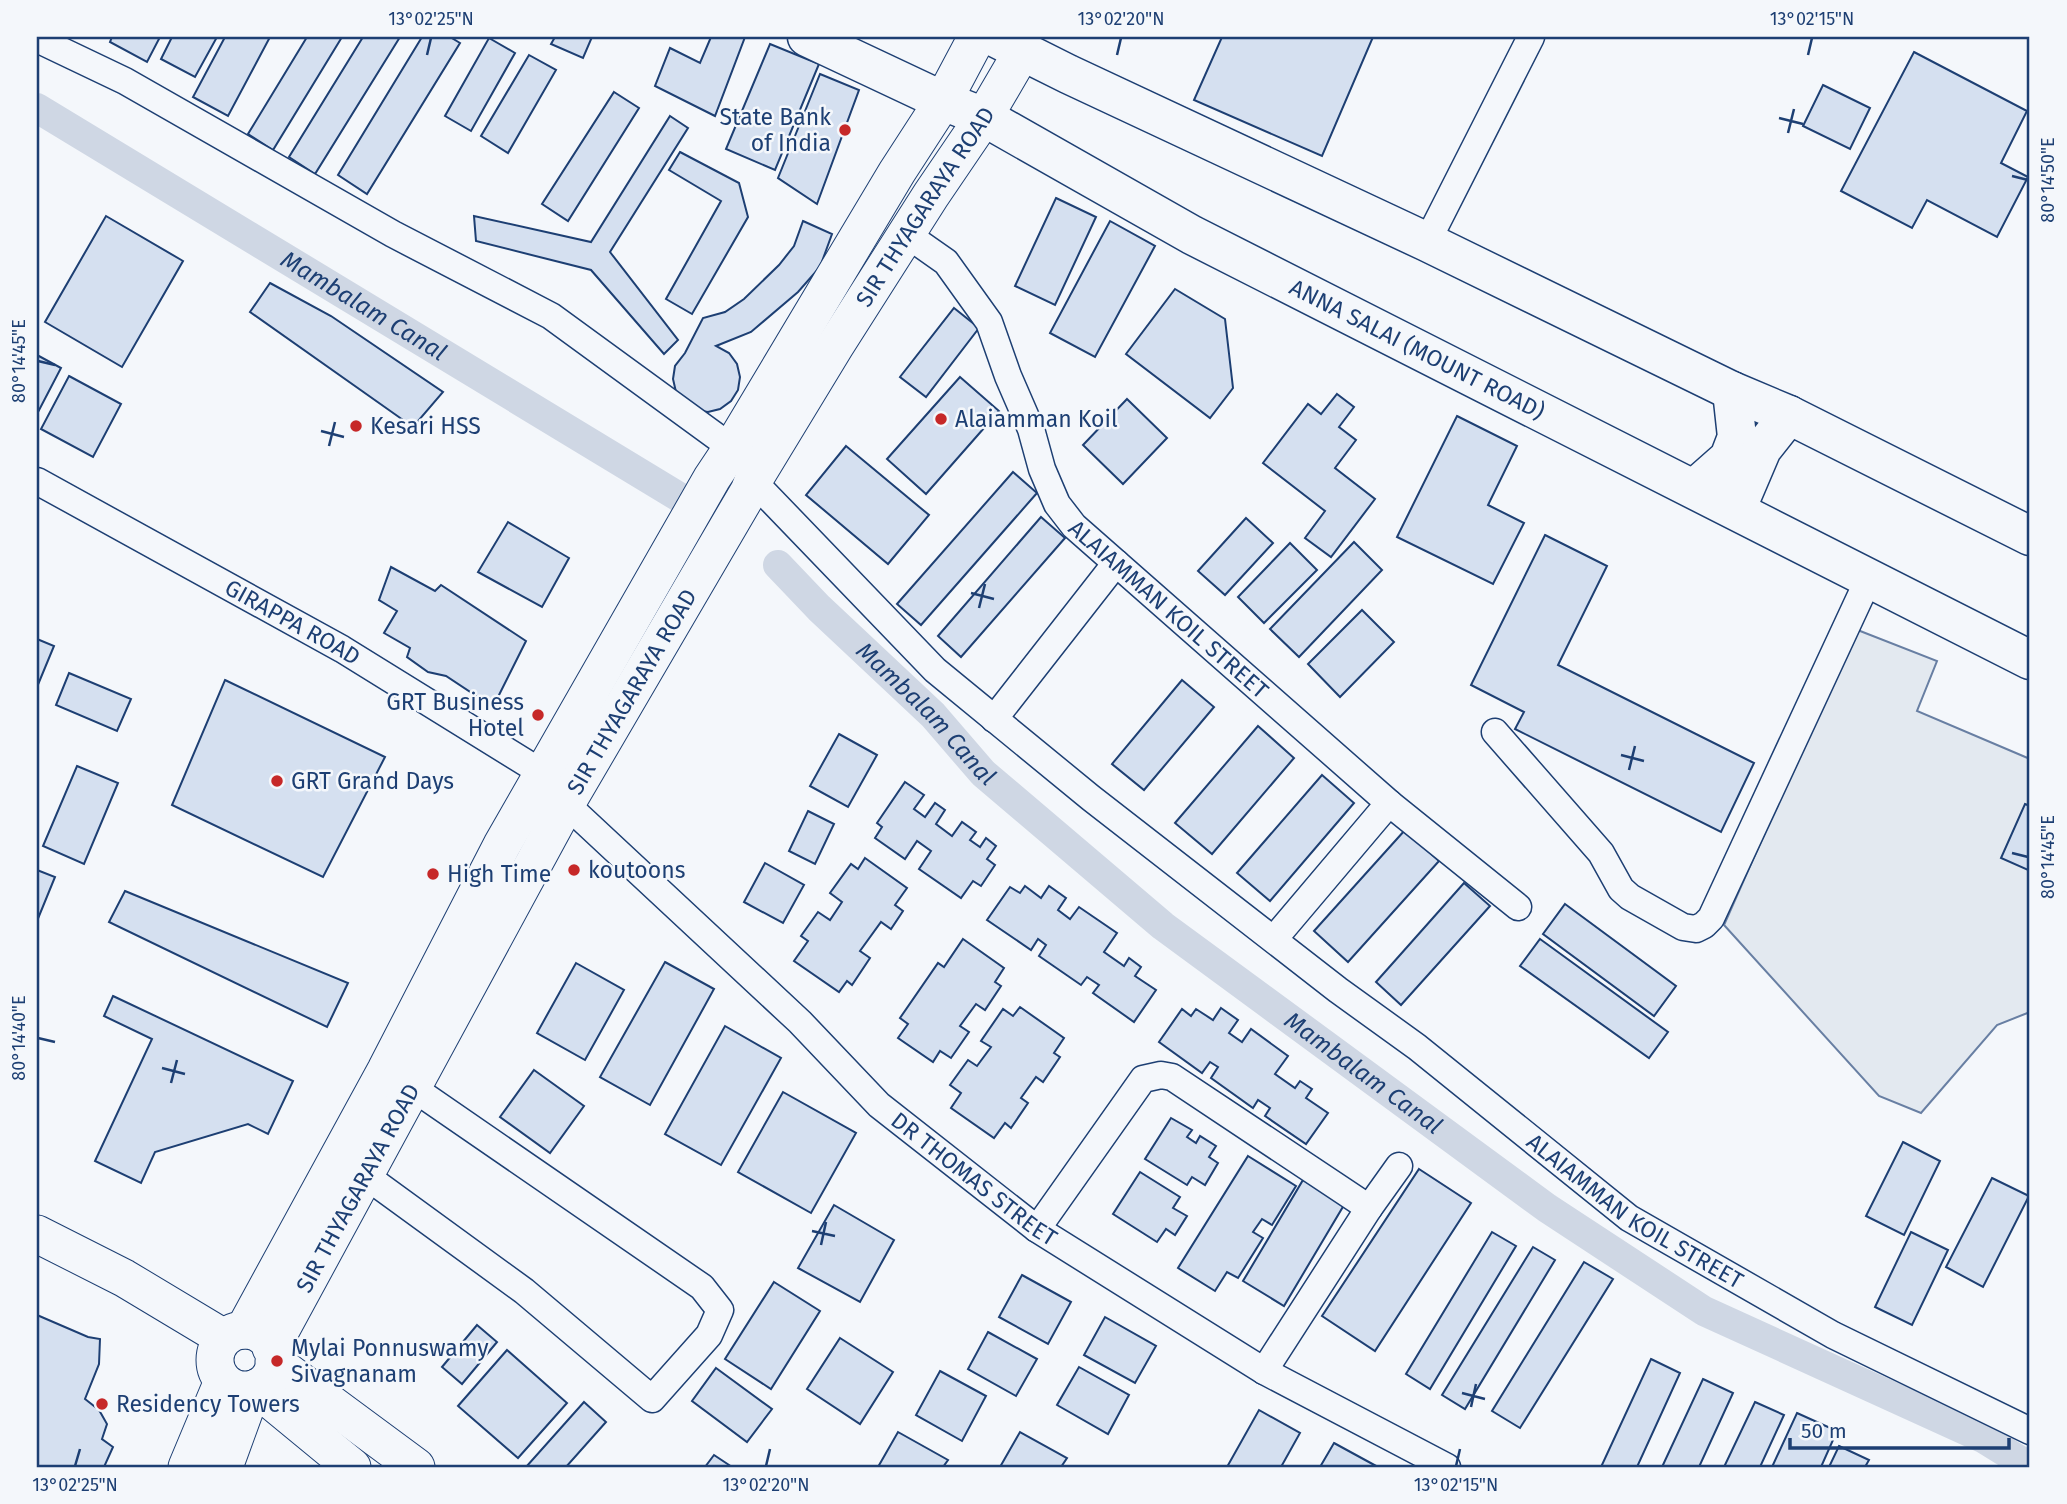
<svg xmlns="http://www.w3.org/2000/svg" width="2067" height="1504" font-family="'Fira Sans',sans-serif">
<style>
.green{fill:#e3e9f0;stroke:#687fa3;stroke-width:2}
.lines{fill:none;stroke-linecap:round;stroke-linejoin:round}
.canal{stroke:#cfd7e4;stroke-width:30}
.building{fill:#d5e0f0;stroke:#1d3f73;stroke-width:2}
.street-casing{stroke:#1d3f73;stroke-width:29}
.secondary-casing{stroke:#1d3f73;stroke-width:39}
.primary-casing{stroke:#1d3f73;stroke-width:41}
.street{stroke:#f4f7fb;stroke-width:26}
.secondary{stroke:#f4f7fb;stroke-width:37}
.primary{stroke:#f4f7fb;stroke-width:38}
.ticks{fill:none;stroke:#1d3f73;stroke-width:2.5}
.poi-dot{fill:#c62828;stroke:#f4f7fb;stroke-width:2.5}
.labels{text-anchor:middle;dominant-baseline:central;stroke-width:5;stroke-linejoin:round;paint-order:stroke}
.poi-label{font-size:23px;fill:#1d3f73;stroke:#f4f7fb;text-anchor:start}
.street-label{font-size:23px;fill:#1d3f73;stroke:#f4f7fb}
.water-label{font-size:24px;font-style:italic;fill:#1d3f73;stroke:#f4f7fb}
.neatline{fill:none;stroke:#1d3f73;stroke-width:2.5}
.ticks-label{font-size:18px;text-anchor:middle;fill:#1d3f73}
</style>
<rect width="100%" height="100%" fill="#f4f7fb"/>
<path class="green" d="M 1855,629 L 1937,661 L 1917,711 L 2030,759 L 2030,1012 L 1997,1025 L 1921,1113 L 1879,1096 L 1724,925 Z"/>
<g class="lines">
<g class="canal">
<path id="s1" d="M 37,108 L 689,503"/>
<path id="s2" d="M 778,565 L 819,608 L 933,715 L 983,773 L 1163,926 L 1547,1208 L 1704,1311 L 1983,1438 L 2030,1467"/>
</g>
</g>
<g class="building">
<path d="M 112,37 L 160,37 L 147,62 L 110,42 Z"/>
<path d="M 172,37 L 217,37 L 195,77 L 161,59 Z"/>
<path d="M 225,37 L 270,37 L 228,116 L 193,97 Z"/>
<path d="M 307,37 L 342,37 L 273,150 L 248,134 Z"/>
<path d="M 363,37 L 400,37 L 315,174 L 289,157 Z"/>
<path d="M 422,37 L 450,37 L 460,43 L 367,194 L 338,175 Z"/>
<path d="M 555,37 L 592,37 L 583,58 L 551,44 Z"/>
<path d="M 711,37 L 745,37 L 715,116 L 655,86 L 670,48 L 700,63 Z"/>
<path d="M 1222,37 L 1373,37 L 1322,156 L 1194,100 Z"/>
<path d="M 489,38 L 515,53 L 471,131 L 445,116 Z"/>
<path d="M 770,44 L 819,64 L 775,170 L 726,149 Z"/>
<path d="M 1914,52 L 2027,111 L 2001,163 L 2028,177 L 1997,237 L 1927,200 L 1912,228 L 1841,191 Z"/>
<path d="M 529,55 L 556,70 L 508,153 L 481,136 Z"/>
<path d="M 820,74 L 859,90 L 817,204 L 778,178 Z"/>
<path d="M 1823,85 L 1870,108 L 1850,149 L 1803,126 Z"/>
<path d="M 614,92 L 639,108 L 568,221 L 542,204 Z"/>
<path d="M 670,116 L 688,128 L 610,252 L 678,340 L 664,354 L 591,270 L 476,241 L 474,216 L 591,242 Z"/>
<path d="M 680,152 L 739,183 L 748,217 L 692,314 L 666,299 L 721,201 L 669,170 Z"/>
<path d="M 1056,198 L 1096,217 L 1055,305 L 1015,286 Z"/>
<path d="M 106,216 L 183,261 L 122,367 L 45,322 Z"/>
<path d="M 803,221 L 832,234 L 820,267 L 798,292 L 751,332 L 716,346 L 729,353 L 737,364 L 740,377 L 738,390 L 731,401 L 720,409 L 708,412 L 695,410 L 676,392 L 673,379 L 675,366 L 685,353 L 703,318 L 725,312 L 744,299 L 779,265 L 794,246 Z"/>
<path d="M 1110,221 L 1155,246 L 1095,357 L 1050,333 Z"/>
<path d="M 270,283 L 331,316 L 443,392 L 413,427 L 250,312 Z"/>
<path d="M 1175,289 L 1225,319 L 1233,388 L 1210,418 L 1126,354 Z"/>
<path d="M 954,308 L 979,328 L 926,397 L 900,377 Z"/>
<path d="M 37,355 L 61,368 L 37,414 Z"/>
<path d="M 69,376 L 121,404 L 93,457 L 41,429 Z"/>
<path d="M 960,377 L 999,411 L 926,494 L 887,459 Z"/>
<path d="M 1337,394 L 1354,407 L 1339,427 L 1356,440 L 1335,468 L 1375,499 L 1331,557 L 1305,538 L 1325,511 L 1263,463 L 1308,404 L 1321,414 Z"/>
<path d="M 1127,399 L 1167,438 L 1123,484 L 1083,445 Z"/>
<path d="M 1457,416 L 1517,446 L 1488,505 L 1524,523 L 1493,584 L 1397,537 Z"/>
<path d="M 846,446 L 929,515 L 888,564 L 806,495 Z"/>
<path d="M 1013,472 L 1037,493 L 921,625 L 897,604 Z"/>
<path d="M 1041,517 L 1065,538 L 961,657 L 938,636 Z"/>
<path d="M 1246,518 L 1273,543 L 1225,595 L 1198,571 Z"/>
<path d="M 508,522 L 569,558 L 542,607 L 478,572 Z"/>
<path d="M 1545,535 L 1607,566 L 1558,665 L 1754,763 L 1721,832 L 1515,729 L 1524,712 L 1471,685 Z"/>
<path d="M 1354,542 L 1382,570 L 1299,657 L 1270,629 Z"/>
<path d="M 1290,543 L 1317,570 L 1264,623 L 1238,597 Z"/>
<path d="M 391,567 L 435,591 L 441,585 L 526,641 L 493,707 L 446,676 L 428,672 L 407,657 L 410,648 L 384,633 L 397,611 L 379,600 Z"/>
<path d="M 1362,610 L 1394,642 L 1340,697 L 1308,664 Z"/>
<path d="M 37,639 L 54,646 L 37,687 Z"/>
<path d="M 69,673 L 131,699 L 117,731 L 56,705 Z"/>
<path d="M 225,680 L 385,757 L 323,877 L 172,805 Z"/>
<path d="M 1182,680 L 1214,707 L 1144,790 L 1112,764 Z"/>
<path d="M 1258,726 L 1294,758 L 1212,854 L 1175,823 Z"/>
<path d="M 839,734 L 877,755 L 848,807 L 810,786 Z"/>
<path d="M 77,766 L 118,783 L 84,864 L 43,846 Z"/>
<path d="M 1322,775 L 1354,803 L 1270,901 L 1237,873 Z"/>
<path d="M 905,782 L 924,795 L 914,809 L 925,817 L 935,803 L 945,810 L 936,824 L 952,836 L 962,822 L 976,832 L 970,840 L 980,847 L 986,838 L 996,846 L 987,859 L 995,865 L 981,886 L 973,881 L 961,898 L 919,869 L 931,851 L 917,841 L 905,859 L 875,838 L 882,827 L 877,823 Z"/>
<path d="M 2025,804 L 2030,806 L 2030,864 L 2028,870 L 2001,858 Z"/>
<path d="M 808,811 L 834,824 L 815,864 L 789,851 Z"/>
<path d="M 1405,830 L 1439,861 L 1348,962 L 1314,931 Z"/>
<path d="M 865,858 L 907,888 L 895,905 L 903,911 L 891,929 L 881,922 L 860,951 L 870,958 L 852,985 L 847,981 L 839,992 L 794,961 L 808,941 L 801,936 L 818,912 L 830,920 L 842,902 L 830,893 L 851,864 L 858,869 Z"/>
<path d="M 765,863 L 804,885 L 783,923 L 744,902 Z"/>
<path d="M 37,870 L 55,877 L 37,921 Z"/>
<path d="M 1464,883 L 1490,906 L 1401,1005 L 1376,982 Z"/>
<path d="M 1025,886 L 1041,898 L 1049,886 L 1066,898 L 1058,910 L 1070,919 L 1079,907 L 1117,933 L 1104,952 L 1124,966 L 1129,958 L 1141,967 L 1135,976 L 1156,990 L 1134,1022 L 1093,993 L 1099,985 L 1087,977 L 1081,985 L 1039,956 L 1046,945 L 1038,939 L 1031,950 L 987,920 L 1010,887 L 1020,893 Z"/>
<path d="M 125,891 L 348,983 L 327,1027 L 109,922 Z"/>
<path d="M 1565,904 L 1676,986 L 1654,1016 L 1543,934 Z"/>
<path d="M 963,939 L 1004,968 L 995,982 L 1001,986 L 985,1010 L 976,1004 L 960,1026 L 969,1032 L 951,1058 L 940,1051 L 933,1062 L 898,1038 L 908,1024 L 900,1018 L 938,963 L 944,967 Z"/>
<path d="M 1540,939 L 1668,1032 L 1649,1058 L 1520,966 Z"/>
<path d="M 665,962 L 714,989 L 650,1105 L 600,1077 Z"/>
<path d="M 576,963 L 624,990 L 585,1060 L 537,1033 Z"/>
<path d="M 113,996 L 293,1081 L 268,1134 L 248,1124 L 155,1152 L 141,1183 L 95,1161 L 152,1039 L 104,1016 Z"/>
<path d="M 1020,1007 L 1064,1038 L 1054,1053 L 1060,1057 L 1043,1082 L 1036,1077 L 1021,1098 L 1028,1103 L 1011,1128 L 1005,1123 L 994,1138 L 951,1108 L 961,1093 L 950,1085 L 968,1060 L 977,1066 L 991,1047 L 981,1041 L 1003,1009 L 1013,1016 Z"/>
<path d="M 1221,1008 L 1238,1020 L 1229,1033 L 1242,1042 L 1251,1029 L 1288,1056 L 1275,1074 L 1295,1088 L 1300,1081 L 1312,1089 L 1306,1098 L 1328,1113 L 1306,1144 L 1265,1116 L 1270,1108 L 1258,1100 L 1253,1108 L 1211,1078 L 1218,1067 L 1210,1062 L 1202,1073 L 1159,1042 L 1182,1009 L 1191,1016 L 1196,1009 L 1213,1020 Z"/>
<path d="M 725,1026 L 781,1058 L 721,1165 L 665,1134 Z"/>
<path d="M 534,1070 L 584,1106 L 550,1153 L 500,1117 Z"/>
<path d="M 783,1092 L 856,1133 L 811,1213 L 738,1172 Z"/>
<path d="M 1171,1118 L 1192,1130 L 1187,1137 L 1196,1143 L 1200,1136 L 1216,1146 L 1209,1157 L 1218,1163 L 1205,1185 L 1192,1177 L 1187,1185 L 1145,1159 Z"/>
<path d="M 1903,1142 L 1940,1161 L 1904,1235 L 1866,1216 Z"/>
<path d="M 1248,1156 L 1296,1186 L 1272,1225 L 1262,1219 L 1253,1232 L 1263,1238 L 1238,1278 L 1227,1272 L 1215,1291 L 1178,1268 Z"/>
<path d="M 1419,1169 L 1471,1203 L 1375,1351 L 1322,1316 Z"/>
<path d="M 1140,1172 L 1180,1197 L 1173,1208 L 1187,1216 L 1175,1235 L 1166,1229 L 1157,1242 L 1113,1214 Z"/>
<path d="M 1992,1178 L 2029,1196 L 1983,1287 L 1946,1267 Z"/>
<path d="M 1303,1180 L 1344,1205 L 1284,1306 L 1243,1281 Z"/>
<path d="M 834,1205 L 894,1240 L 860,1302 L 798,1268 Z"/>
<path d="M 1492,1232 L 1516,1246 L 1430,1389 L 1406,1374 Z"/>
<path d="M 1911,1232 L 1948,1250 L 1912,1325 L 1875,1307 Z"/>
<path d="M 1533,1247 L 1555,1260 L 1465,1409 L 1442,1395 Z"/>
<path d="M 1584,1262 L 1613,1279 L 1520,1428 L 1492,1411 Z"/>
<path d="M 1022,1275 L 1071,1302 L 1048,1344 L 999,1317 Z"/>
<path d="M 774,1282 L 820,1311 L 771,1389 L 725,1359 Z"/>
<path d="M 37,1315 L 88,1337 L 100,1339 L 99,1364 L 85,1399 L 99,1410 L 107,1424 L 102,1439 L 113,1447 L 104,1467 L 37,1467 Z"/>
<path d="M 1105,1317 L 1156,1346 L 1135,1383 L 1084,1355 Z"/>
<path d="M 477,1325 L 497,1342 L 462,1384 L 442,1367 Z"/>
<path d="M 988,1332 L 1037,1359 L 1016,1396 L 968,1369 Z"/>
<path d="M 840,1338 L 893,1372 L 860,1424 L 807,1389 Z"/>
<path d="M 507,1350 L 567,1403 L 518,1458 L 458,1406 Z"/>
<path d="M 1651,1359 L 1680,1373 L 1637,1467 L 1601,1467 Z"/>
<path d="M 1079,1367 L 1129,1395 L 1108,1434 L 1057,1405 Z"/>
<path d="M 716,1368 L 772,1409 L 747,1442 L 692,1401 Z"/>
<path d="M 940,1371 L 986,1396 L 962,1441 L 916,1415 Z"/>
<path d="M 1703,1379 L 1733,1393 L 1699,1467 L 1662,1467 Z"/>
<path d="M 584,1402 L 606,1422 L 566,1467 L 526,1467 Z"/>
<path d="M 1755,1402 L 1784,1415 L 1760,1467 L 1724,1467 Z"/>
<path d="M 1259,1410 L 1300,1433 L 1281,1467 L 1227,1467 Z"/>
<path d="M 1797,1413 L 1837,1431 L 1821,1467 L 1772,1467 Z"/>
<path d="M 898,1432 L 948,1460 L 943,1467 L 878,1467 Z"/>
<path d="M 1020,1432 L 1067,1458 L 1061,1467 L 1000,1467 Z"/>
<path d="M 1334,1443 L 1378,1467 L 1320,1467 Z"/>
<path d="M 1839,1446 L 1869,1460 L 1865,1467 L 1829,1467 Z"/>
<path d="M 714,1455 L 732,1467 L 705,1467 Z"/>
</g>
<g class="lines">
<defs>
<g id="street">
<path d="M 37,39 L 125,81 L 393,234 L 551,316 L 732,448"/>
<path id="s3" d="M 906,234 L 946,262 L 989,322 L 1008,376 L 1031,429 L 1042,469 L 1057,504 L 1074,526 L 1389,803 L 1274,939"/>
<path d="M 1427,242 L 1531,37"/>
<path id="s4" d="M 37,481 L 342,649 L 544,774"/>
<path id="s5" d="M 753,481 L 935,670 L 1091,798 L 1338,990 L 1417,1047 L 1629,1218 L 1833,1335 L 2030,1431"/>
<path d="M 994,719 L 1116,563"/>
<path d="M 1495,732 L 1601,853 L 1621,889 L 1630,897 L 1683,927 L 1696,929 L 1704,925 L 1711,918 L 1869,578"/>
<path d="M 1389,803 L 1518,907"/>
<path id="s6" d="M 566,804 L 800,1022 L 879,1105 L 1037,1229 L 1264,1371 L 1447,1467"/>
<path d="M 366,1176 L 524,1291 L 652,1399 L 709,1335 L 720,1310 L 702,1287 L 413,1088"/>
<path d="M 1037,1229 L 1143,1079 L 1161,1075 L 1172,1077 L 1369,1208"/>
<path d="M 1264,1371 L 1369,1208 L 1399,1166"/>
</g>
<g id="secondary">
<path d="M 37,1234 L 124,1278 L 224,1338"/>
<path d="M 244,1330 L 386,1070 L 502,845 L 712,478 L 732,448 L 897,172 L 943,101 L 977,37"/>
<circle cx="245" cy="1360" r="30"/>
<path id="s7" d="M 271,1348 L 566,804 L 749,491 L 753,481 L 835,346 L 931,195 L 984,117 L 1022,52"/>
<path d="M 274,1362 L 416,1467"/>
<path d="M 256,1388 L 352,1467"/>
<path d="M 187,1467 L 223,1381"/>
<path d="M 224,1467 L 252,1390"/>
</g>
<g id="primary">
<path id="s8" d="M 807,37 L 943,101 L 984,117 L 1192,235 L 2030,660"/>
<path d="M 994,37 L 1068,74 L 1427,242 L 1732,391 L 1789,415 L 2030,536"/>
<path d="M 1695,488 L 1729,458 L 1737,437 L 1732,391"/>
<path d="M 1736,510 L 1762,449 L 1789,415"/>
</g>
</defs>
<use href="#street" class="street-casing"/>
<use href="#secondary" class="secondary-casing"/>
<use href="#primary" class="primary-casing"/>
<use href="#street" class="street"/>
<use href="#secondary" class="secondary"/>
<use href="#primary" class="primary"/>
</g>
<path class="ticks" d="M 427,55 L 431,38M 1117,55 L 1121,38M 1808,55 L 1812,38M 1779,118 L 1803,124M 1788,133 L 1794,109M 2012,176 L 2028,180M 38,361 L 55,365M 321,431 L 344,437M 329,446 L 335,422M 971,593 L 994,599M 979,608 L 985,584M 1621,755 L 1644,761M 1629,770 L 1635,746M 2012,853 L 2028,857M 38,1038 L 55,1042M 162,1068 L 185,1074M 171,1083 L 177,1060M 812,1231 L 835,1236M 821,1245 L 826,1222M 1462,1393 L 1485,1399M 1471,1407 L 1476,1384M 75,1466 L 80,1449M 766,1466 L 770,1449M 1456,1466 L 1460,1449"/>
<g class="poi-dot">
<circle cx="845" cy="130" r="7"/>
<circle cx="941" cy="419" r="7"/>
<circle cx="356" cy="426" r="7"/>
<circle cx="538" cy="715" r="7"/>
<circle cx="277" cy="781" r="7"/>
<circle cx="574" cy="870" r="7"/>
<circle cx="433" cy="874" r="7"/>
<circle cx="277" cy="1361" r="7"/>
<circle cx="102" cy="1404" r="7"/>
</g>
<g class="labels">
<g class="poi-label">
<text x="831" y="117" text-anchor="end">State Bank<tspan x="831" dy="26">of India</tspan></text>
<text x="955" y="419">Alaiamman Koil</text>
<text x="370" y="426">Kesari HSS</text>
<text x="524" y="702" text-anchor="end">GRT Business<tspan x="524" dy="26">Hotel</tspan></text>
<text x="291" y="781">GRT Grand Days</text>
<text x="588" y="870">koutoons</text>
<text x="447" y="874">High Time</text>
<text x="291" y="1348">Mylai Ponnuswamy<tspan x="291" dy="26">Sivagnanam</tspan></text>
<text x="116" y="1404">Residency Towers</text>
</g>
<g class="street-label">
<text stroke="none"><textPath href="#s7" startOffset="1316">SIR THYAGARAYA ROAD</textPath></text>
<text stroke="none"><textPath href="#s8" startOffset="686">ANNA SALAI (MOUNT ROAD)</textPath></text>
<text stroke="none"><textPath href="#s3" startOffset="471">ALAIAMMAN KOIL STREET</textPath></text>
<text stroke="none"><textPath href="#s4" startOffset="292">GIRAPPA ROAD</textPath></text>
<text stroke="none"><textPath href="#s7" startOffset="749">SIR THYAGARAYA ROAD</textPath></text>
<text stroke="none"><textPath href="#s6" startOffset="555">DR THOMAS STREET</textPath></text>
<text stroke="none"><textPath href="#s7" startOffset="182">SIR THYAGARAYA ROAD</textPath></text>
<text stroke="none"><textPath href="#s5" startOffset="1148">ALAIAMMAN KOIL STREET</textPath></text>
</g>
<g class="water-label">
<text stroke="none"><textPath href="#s1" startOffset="382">Mambalam Canal</textPath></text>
<text stroke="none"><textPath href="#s2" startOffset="210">Mambalam Canal</textPath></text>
<text stroke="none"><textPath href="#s2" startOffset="777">Mambalam Canal</textPath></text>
</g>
</g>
<rect width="2067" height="1504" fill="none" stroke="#f4f7fb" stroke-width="77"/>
<path d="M1790 1438v10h219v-10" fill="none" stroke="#1d3f73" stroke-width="3.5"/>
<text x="1801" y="1438" font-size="21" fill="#1d3f73" stroke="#f4f7fb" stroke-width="5" paint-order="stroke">50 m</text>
<rect x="38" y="38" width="1990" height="1428" class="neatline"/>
<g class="ticks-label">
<text x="431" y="25">13°02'25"N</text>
<text x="1121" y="25">13°02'20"N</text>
<text x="1812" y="25">13°02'15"N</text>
<text transform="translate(2048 180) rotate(-90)" y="6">80°14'50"E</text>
<text transform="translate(19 361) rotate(-90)" y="6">80°14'45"E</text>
<text transform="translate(2048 857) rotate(-90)" y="6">80°14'45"E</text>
<text transform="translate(19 1038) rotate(-90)" y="6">80°14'40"E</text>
<text x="75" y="1491">13°02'25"N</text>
<text x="766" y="1491">13°02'20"N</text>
<text x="1456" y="1491">13°02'15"N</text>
</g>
</svg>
